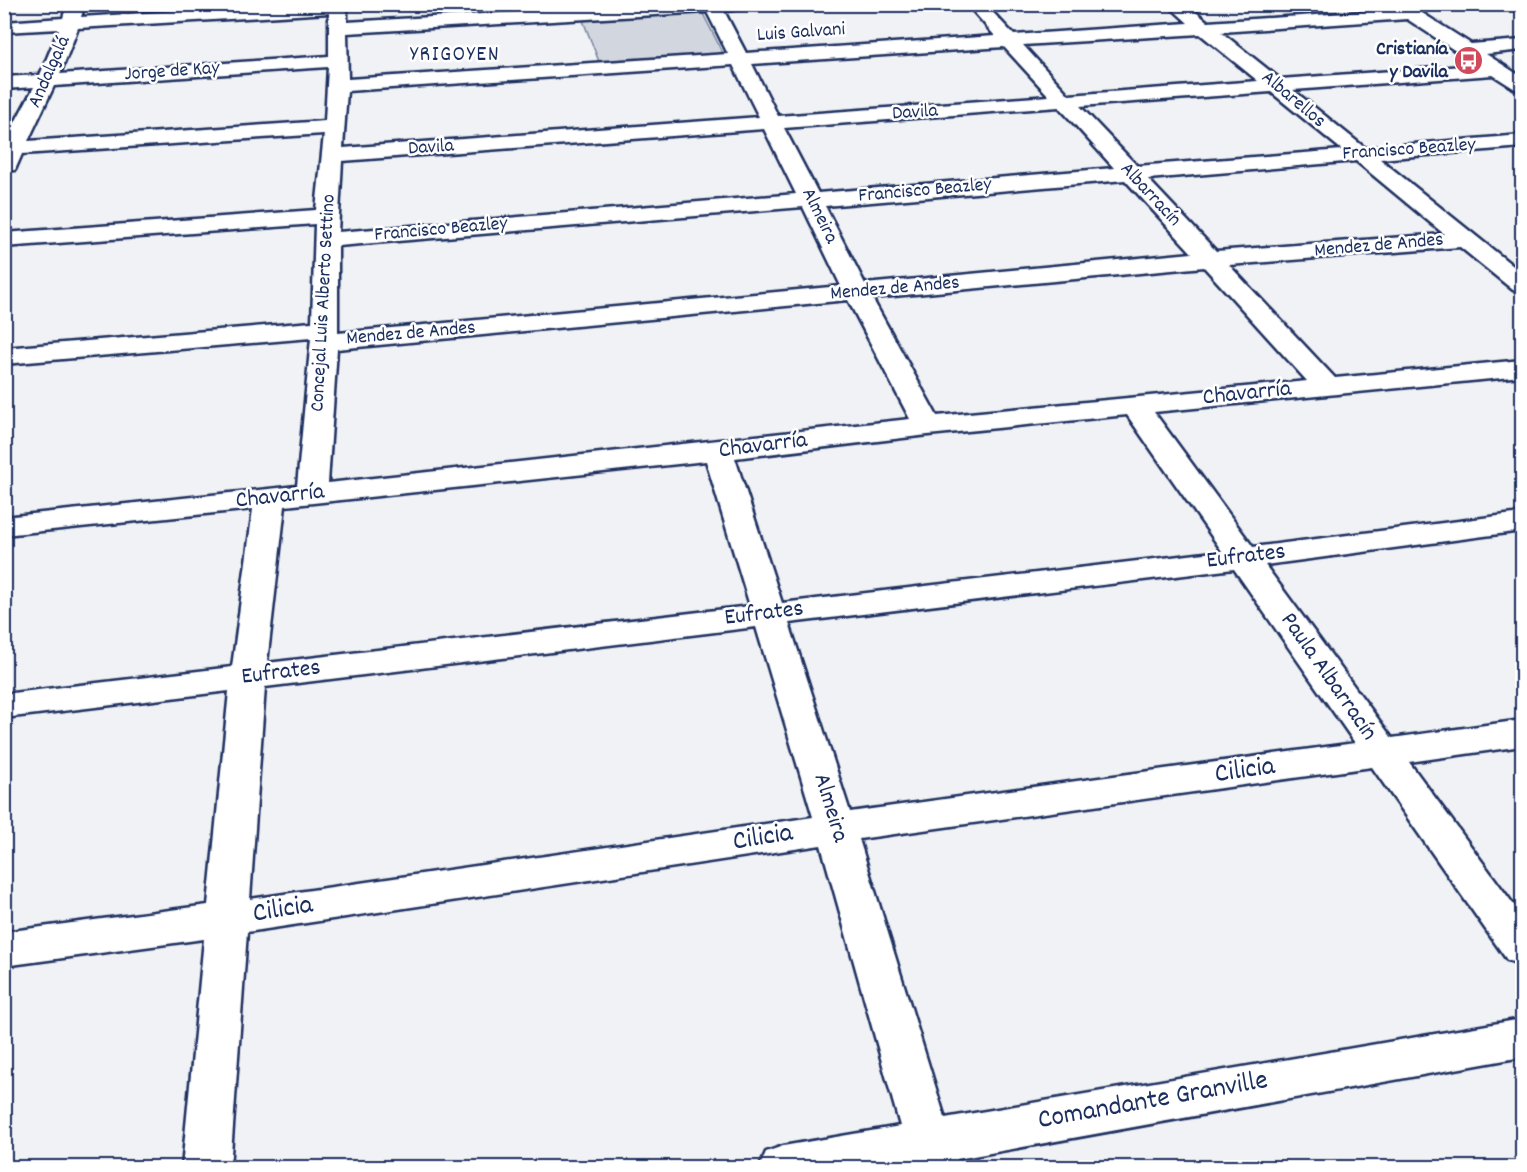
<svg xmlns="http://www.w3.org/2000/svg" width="1527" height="1172" font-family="Dekko,sans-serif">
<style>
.green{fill:#d2d6df;stroke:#76829e;stroke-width:1.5}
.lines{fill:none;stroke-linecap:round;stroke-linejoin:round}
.minor-casing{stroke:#1b2f5e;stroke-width:5}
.minor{fill:#fff;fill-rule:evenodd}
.labels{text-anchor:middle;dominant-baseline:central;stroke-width:5;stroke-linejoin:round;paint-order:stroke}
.far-street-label{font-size:20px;fill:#1b2f5e;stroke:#fff}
.far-poi-label{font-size:20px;font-weight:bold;fill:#1b2f5e;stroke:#fff;text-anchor:end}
.far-quarter-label{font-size:22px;letter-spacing:1.5px;fill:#1b2f5e;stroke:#fff}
.street-label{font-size:24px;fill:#1b2f5e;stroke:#fff}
.near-street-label{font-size:28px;fill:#1b2f5e;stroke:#fff}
</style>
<rect width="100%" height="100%" fill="#f1f2f5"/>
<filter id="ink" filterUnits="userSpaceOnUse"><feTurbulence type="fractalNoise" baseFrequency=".0167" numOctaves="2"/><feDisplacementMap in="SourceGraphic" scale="12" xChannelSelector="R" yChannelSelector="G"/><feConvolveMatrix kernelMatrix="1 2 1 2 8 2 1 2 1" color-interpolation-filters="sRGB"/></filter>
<g filter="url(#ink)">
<path class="green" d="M 701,10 L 724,55 L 600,64 L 582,18 Z"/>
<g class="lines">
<defs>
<path id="minor" d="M 67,4 L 85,4 L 81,17 L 292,4 L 347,4 L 347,22 L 652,4 L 742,4 L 740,9 L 724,11 L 746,53 L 995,36 L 967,4 L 985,4 L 1014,35 L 1188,23 L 1167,4 L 1186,4 L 1208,22 L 1392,10 L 1387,4 L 1408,4 L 1471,44 L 1522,40 L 1522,50 L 1486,54 L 1522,77 L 1522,91 L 1515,89 L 1493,75 L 1293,90 L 1365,148 L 1522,135 L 1522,147 L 1380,159 L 1522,273 L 1522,292 L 1513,290 L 1460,247 L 1229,265 L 1335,378 L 1522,360 L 1522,376 L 1154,412 L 1253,547 L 1522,513 L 1522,531 L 1265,565 L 1392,738 L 1522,720 L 1522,746 L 1409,762 L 1522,916 L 1522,965 L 1507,960 L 1372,767 L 859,839 L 945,1118 L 1522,1019 L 1522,1057 L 957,1159 L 960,1168 L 759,1168 L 766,1152 L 783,1146 L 900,1126 L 821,845 L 247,932 L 230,1168 L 182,1168 L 204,939 L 4,966 L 4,932 L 208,905 L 229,691 L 4,718 L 4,694 L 232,667 L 253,509 L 4,535 L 4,517 L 297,486 L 311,338 L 4,364 L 4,348 L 312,322 L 315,224 L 4,247 L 4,233 L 316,210 L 324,134 L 22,154 L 15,170 L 4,171 L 4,143 L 34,87 L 4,89 L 4,77 L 40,75 L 59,29 L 4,32 L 4,22 L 63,18 ZM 707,12 L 728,54 L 348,79 L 347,33 ZM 329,13 L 329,56 L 60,74 L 78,28 ZM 1407,19 L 1477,65 L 1280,79 L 1221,32 ZM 1200,34 L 1258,81 L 1069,95 L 1023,45 ZM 1004,47 L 1049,96 L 778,116 L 752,64 ZM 733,65 L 759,117 L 343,148 L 347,91 ZM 328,67 L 325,121 L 28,141 L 54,86 ZM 1271,92 L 1342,150 L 1137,166 L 1080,106 ZM 1059,107 L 1114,168 L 818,193 L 784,128 ZM 764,129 L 796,194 L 338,232 L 342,161 ZM 1356,161 L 1444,234 L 1216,251 L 1148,179 ZM 1125,180 L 1192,253 L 865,284 L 825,206 ZM 803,207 L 841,286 L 338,333 L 338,246 ZM 1204,267 L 1307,381 L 937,416 L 872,298 ZM 848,300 L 910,419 L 328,483 L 337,349 ZM 1127,415 L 1222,551 L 782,603 L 735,458 L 928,435 ZM 706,461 L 750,606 L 267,663 L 285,506 ZM 1234,569 L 1355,743 L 850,812 L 789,623 ZM 756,627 L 813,817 L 250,899 L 265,687 Z"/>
</defs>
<use href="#minor" class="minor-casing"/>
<use href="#minor" class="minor"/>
</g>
</g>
<defs>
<symbol id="bus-disc" viewBox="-11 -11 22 22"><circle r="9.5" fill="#d1495b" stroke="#fff"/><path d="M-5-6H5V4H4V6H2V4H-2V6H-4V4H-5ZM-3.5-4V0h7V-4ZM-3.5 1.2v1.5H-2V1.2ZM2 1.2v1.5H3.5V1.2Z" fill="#fff"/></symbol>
</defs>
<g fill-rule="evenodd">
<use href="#bus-disc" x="1452" y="44" width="33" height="33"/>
</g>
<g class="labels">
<g class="far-street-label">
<text transform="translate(801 33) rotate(-4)">Luis Galvani</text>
<text transform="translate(50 72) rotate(-66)">Andalgalá</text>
<text transform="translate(172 72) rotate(-4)">Jorge de Kay</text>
<text transform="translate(1293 100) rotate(40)">Albarellos</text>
<text transform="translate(915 113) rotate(-4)">Davila</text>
<text transform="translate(431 148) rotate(-4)">Davila</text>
<text transform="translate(1409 150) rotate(-4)">Francisco Beazley</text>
<text transform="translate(925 191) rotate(-5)">Francisco Beazley</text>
<text transform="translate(1150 195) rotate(47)">Albarracín</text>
<text transform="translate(819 216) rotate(64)">Almeira</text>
<text transform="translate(441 230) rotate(-5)">Francisco Beazley</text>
<text transform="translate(1379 246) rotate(-5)">Mendez de Andes</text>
<text transform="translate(895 289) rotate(-5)">Mendez de Andes</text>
<text transform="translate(324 303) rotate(-87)">Concejal Luis Alberto Settino</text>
<text transform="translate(411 334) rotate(-5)">Mendez de Andes</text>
</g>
<g class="far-poi-label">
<text x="1448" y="50">Cristianía<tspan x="1448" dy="23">y Davila</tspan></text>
</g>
<g class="far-quarter-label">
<text x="455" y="55">YRIGOYEN</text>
</g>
<g class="street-label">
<text transform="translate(1247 394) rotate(-6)">Chavarría</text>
<text transform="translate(763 446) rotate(-7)">Chavarría</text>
<text transform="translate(280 497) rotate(-6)">Chavarría</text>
<text transform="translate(1246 557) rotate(-7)">Eufrates</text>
<text transform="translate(764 614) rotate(-7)">Eufrates</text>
<text transform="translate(281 673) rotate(-7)">Eufrates</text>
<text transform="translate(1328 677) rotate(55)">Paula Albarracín</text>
<text transform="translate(830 808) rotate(73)">Almeira</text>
</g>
<g class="near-street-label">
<text transform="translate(1245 772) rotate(-8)">Cilicia</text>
<text transform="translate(763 839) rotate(-9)">Cilicia</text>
<text transform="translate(283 911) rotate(-9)">Cilicia</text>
<text transform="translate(1153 1102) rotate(-10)">Comandante Granville</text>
</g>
</g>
<rect width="1527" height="1172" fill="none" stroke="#fff" stroke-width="24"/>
<rect x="12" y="12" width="1503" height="1148" fill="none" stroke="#1b2f5e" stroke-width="2" filter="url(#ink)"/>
</svg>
